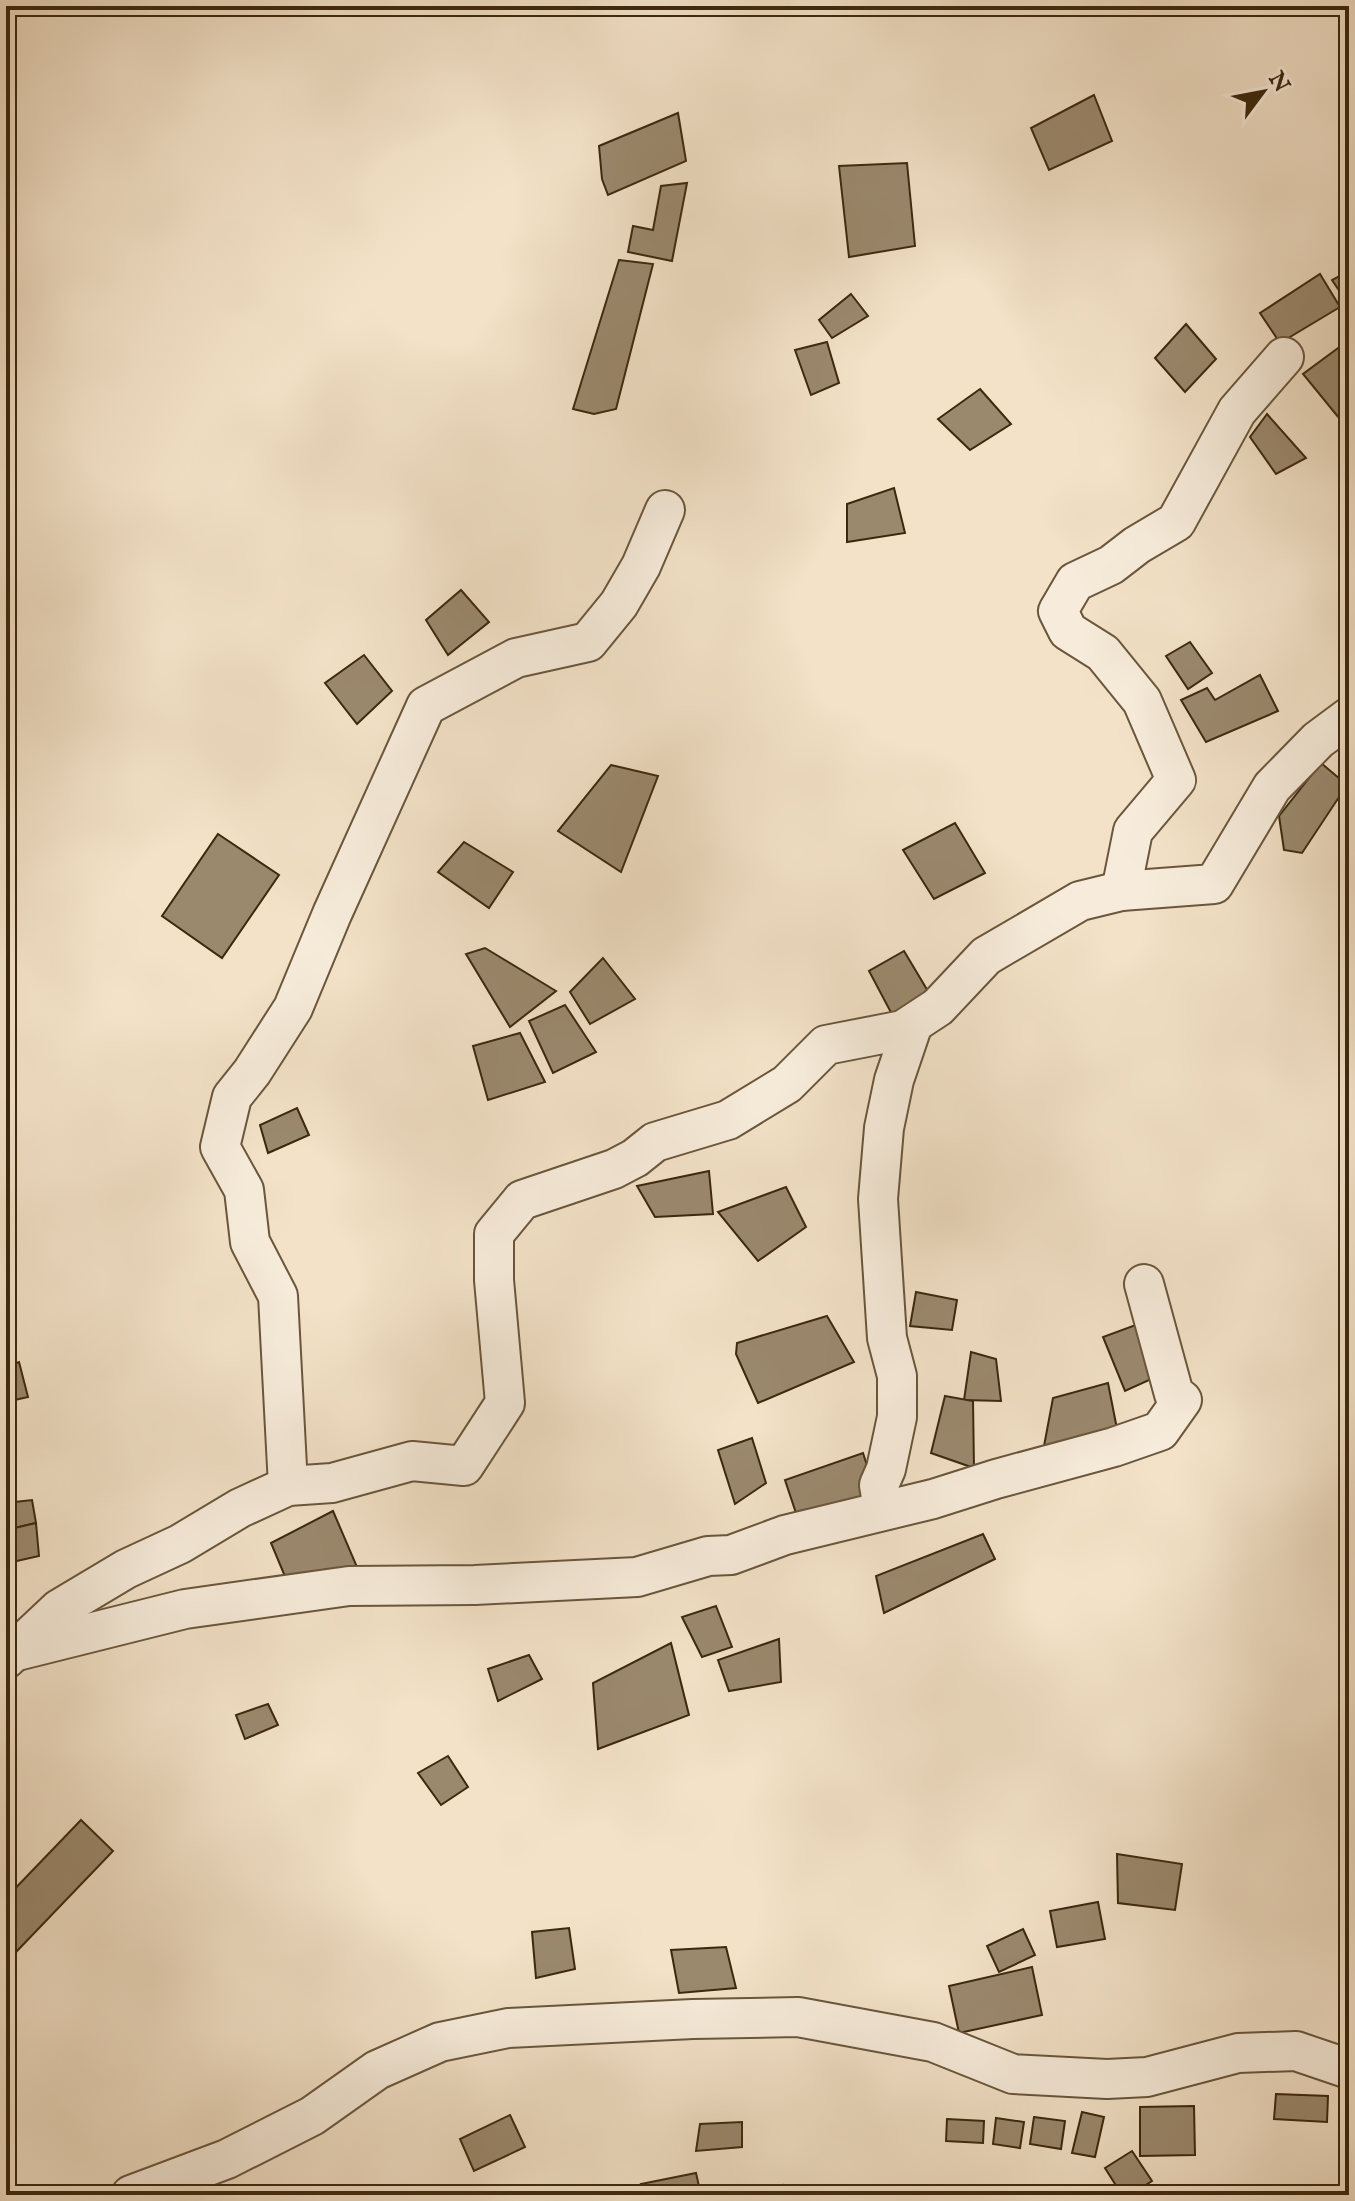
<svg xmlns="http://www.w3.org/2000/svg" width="1355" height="2201" font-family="'IM FELL English',serif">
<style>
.building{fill:#9b896e;stroke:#3c280d;stroke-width:2}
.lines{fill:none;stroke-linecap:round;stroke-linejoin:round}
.minor-casing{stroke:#6a563c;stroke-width:42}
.minor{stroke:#f7ecdb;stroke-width:38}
</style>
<rect width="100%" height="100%" fill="#f3e2c8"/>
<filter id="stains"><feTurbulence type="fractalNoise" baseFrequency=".0025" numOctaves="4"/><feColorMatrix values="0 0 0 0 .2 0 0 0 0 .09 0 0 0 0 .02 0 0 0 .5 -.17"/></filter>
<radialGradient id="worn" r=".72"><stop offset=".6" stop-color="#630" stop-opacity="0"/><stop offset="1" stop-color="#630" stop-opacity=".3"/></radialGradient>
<g class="building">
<path d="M 1033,6 L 1069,6 L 1068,14 L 1032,8 Z"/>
<path d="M 1094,95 L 1112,141 L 1049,170 L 1031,128 Z"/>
<path d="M 678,113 L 686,161 L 608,195 L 602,179 L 599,146 Z"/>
<path d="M 907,163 L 915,246 L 849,257 L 839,166 Z"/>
<path d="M 687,183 L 672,261 L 628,252 L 633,226 L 653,230 L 661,186 Z"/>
<path d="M 619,260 L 653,264 L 616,409 L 594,414 L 573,409 Z"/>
<path d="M 1349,271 L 1349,305 L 1332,280 Z"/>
<path d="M 1320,274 L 1340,307 L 1280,343 L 1260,313 Z"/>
<path d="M 851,294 L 868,316 L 832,338 L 819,320 Z"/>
<path d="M 1186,324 L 1216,359 L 1185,392 L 1155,358 Z"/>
<path d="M 1349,340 L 1349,409 L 1339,418 L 1303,374 Z"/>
<path d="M 827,342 L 839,383 L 811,395 L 795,350 Z"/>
<path d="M 980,389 L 1011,424 L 970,450 L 938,419 Z"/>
<path d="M 1267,414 L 1306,458 L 1276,474 L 1250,437 Z"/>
<path d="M 894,488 L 905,533 L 847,542 L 847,504 Z"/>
<path d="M 461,590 L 489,622 L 448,655 L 426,620 Z"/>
<path d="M 1190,642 L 1212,673 L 1188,689 L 1166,656 Z"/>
<path d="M 364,655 L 392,691 L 357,724 L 325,683 Z"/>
<path d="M 1260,675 L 1278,711 L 1206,742 L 1181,700 L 1207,688 L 1215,700 Z"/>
<path d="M 1321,763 L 1347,785 L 1302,853 L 1284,850 L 1279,816 Z"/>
<path d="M 611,765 L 658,776 L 621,872 L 558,831 Z"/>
<path d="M 955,823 L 985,873 L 934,899 L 903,850 Z"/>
<path d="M 218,834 L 279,875 L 222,958 L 162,916 Z"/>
<path d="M 464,842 L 513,872 L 489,908 L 438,872 Z"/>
<path d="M 485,948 L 556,991 L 510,1027 L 466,954 Z"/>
<path d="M 904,951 L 932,998 L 895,1020 L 869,971 Z"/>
<path d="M 603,958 L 635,999 L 590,1024 L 570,992 Z"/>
<path d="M 565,1005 L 596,1052 L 553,1073 L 529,1021 Z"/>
<path d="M 520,1033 L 545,1082 L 488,1100 L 473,1046 Z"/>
<path d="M 297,1108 L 309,1135 L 268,1153 L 260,1125 Z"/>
<path d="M 709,1171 L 713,1214 L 655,1217 L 637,1186 Z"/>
<path d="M 786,1187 L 806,1227 L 758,1261 L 718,1212 Z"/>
<path d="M 916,1292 L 957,1300 L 952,1330 L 910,1326 Z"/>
<path d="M 827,1316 L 854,1362 L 758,1403 L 736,1354 L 737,1343 Z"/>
<path d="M 1141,1323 L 1158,1376 L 1125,1391 L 1103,1337 Z"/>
<path d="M 971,1352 L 996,1359 L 1001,1401 L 964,1400 Z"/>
<path d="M 19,1362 L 28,1397 L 6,1402 L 6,1367 Z"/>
<path d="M 1108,1383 L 1118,1434 L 1044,1446 L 1053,1398 Z"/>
<path d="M 945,1396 L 973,1401 L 974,1468 L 931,1453 Z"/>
<path d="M 752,1438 L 766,1483 L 735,1504 L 718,1450 Z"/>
<path d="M 863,1453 L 878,1499 L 800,1525 L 785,1480 Z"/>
<path d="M 32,1500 L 36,1523 L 6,1530 L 6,1503 Z"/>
<path d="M 333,1511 L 357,1567 L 289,1586 L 271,1543 Z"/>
<path d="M 36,1523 L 39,1556 L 8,1563 L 6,1530 Z"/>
<path d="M 983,1534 L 995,1559 L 884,1613 L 876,1576 Z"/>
<path d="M 716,1606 L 732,1647 L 702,1657 L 682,1617 Z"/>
<path d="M 779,1639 L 781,1682 L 729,1691 L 718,1660 Z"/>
<path d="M 671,1643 L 689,1715 L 598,1749 L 593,1683 Z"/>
<path d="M 529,1655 L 542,1679 L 498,1701 L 488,1669 Z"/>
<path d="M 268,1704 L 278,1725 L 245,1739 L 236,1715 Z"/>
<path d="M 448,1756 L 468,1787 L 441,1805 L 418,1773 Z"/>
<path d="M 81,1820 L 113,1851 L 17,1951 L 6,1940 L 6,1898 Z"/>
<path d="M 1117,1854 L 1182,1864 L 1175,1910 L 1118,1903 Z"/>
<path d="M 1098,1902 L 1105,1939 L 1057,1947 L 1050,1911 Z"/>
<path d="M 569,1928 L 575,1969 L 536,1978 L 532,1932 Z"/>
<path d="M 1023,1929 L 1035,1955 L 999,1972 L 987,1946 Z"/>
<path d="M 726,1947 L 736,1988 L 679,1993 L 671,1950 Z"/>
<path d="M 1032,1967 L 1042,2015 L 959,2033 L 949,1986 Z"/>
<path d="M 1276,2094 L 1328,2096 L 1327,2122 L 1274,2119 Z"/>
<path d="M 1194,2106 L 1195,2155 L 1140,2156 L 1140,2107 Z"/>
<path d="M 1082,2112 L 1104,2117 L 1095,2157 L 1072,2153 Z"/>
<path d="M 510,2115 L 525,2147 L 474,2171 L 460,2139 Z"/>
<path d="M 1034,2117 L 1065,2121 L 1061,2149 L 1030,2144 Z"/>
<path d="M 996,2118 L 1024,2122 L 1020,2148 L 993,2144 Z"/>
<path d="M 947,2119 L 984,2121 L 983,2143 L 946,2141 Z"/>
<path d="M 742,2122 L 742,2147 L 696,2151 L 700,2124 Z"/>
<path d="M 1132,2151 L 1152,2181 L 1130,2195 L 1122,2195 L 1105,2168 Z"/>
<path d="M 696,2173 L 701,2195 L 645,2195 L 641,2184 Z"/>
<path d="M 783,2185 L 786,2195 L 743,2195 Z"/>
</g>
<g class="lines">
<defs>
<g id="minor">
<path d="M 1121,891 L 1133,831 L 1176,780 L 1142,701 L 1103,653 L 1068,631 L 1058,611 L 1075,582 L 1111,565 L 1137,545 L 1176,522 L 1237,411 L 1284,357"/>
<path d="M 288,1486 L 278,1296 L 250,1242 L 244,1190 L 220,1147 L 232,1097 L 252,1072 L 293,1008 L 332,914 L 426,706 L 516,658 L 588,642 L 619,604 L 641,566 L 665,510"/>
<path d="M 883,1510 L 879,1485 L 886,1469 L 897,1417 L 897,1376 L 887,1338 L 878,1199 L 884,1128 L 894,1080 L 913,1024"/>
<path d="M 17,1651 L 185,1609 L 349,1586 L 475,1585 L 637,1577 L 708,1556 L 731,1555 L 785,1535 L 933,1499 L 996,1479 L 1114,1447 L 1160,1431 L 1182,1400 L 1174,1394 L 1144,1284"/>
<path d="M 6,1659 L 59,1609 L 126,1569 L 180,1544 L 240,1508 L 288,1486 L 332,1483 L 412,1461 L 464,1466 L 505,1403 L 494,1280 L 494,1234 L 522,1200 L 614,1169 L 635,1158 L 655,1142 L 728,1120 L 787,1084 L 826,1045 L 903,1030 L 938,1007 L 986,956 L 1080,901 L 1121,891 L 1214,884 L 1272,787 L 1318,740 L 1349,717"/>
<path d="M 131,2195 L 227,2159 L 312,2116 L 377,2070 L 440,2042 L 508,2028 L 693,2019 L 798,2017 L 933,2042 L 1013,2074 L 1107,2079 L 1147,2077 L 1238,2053 L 1296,2051 L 1349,2069"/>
</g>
</defs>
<use href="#minor" class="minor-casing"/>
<use href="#minor" class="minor"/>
</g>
<rect width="1355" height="2201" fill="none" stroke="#f3e2c8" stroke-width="32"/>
<rect x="8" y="8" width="1339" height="2185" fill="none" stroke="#3c280d" stroke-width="4"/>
<rect x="16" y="16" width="1323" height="2169" fill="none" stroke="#3c280d" stroke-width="2"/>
<g transform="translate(1263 92) rotate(58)" stroke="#f7ecdb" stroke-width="6" paint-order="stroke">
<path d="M0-6L14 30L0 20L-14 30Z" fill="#3c280d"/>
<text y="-12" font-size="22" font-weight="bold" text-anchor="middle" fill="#3c280d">N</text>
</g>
<rect width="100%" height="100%" filter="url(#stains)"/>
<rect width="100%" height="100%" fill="url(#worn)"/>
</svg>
